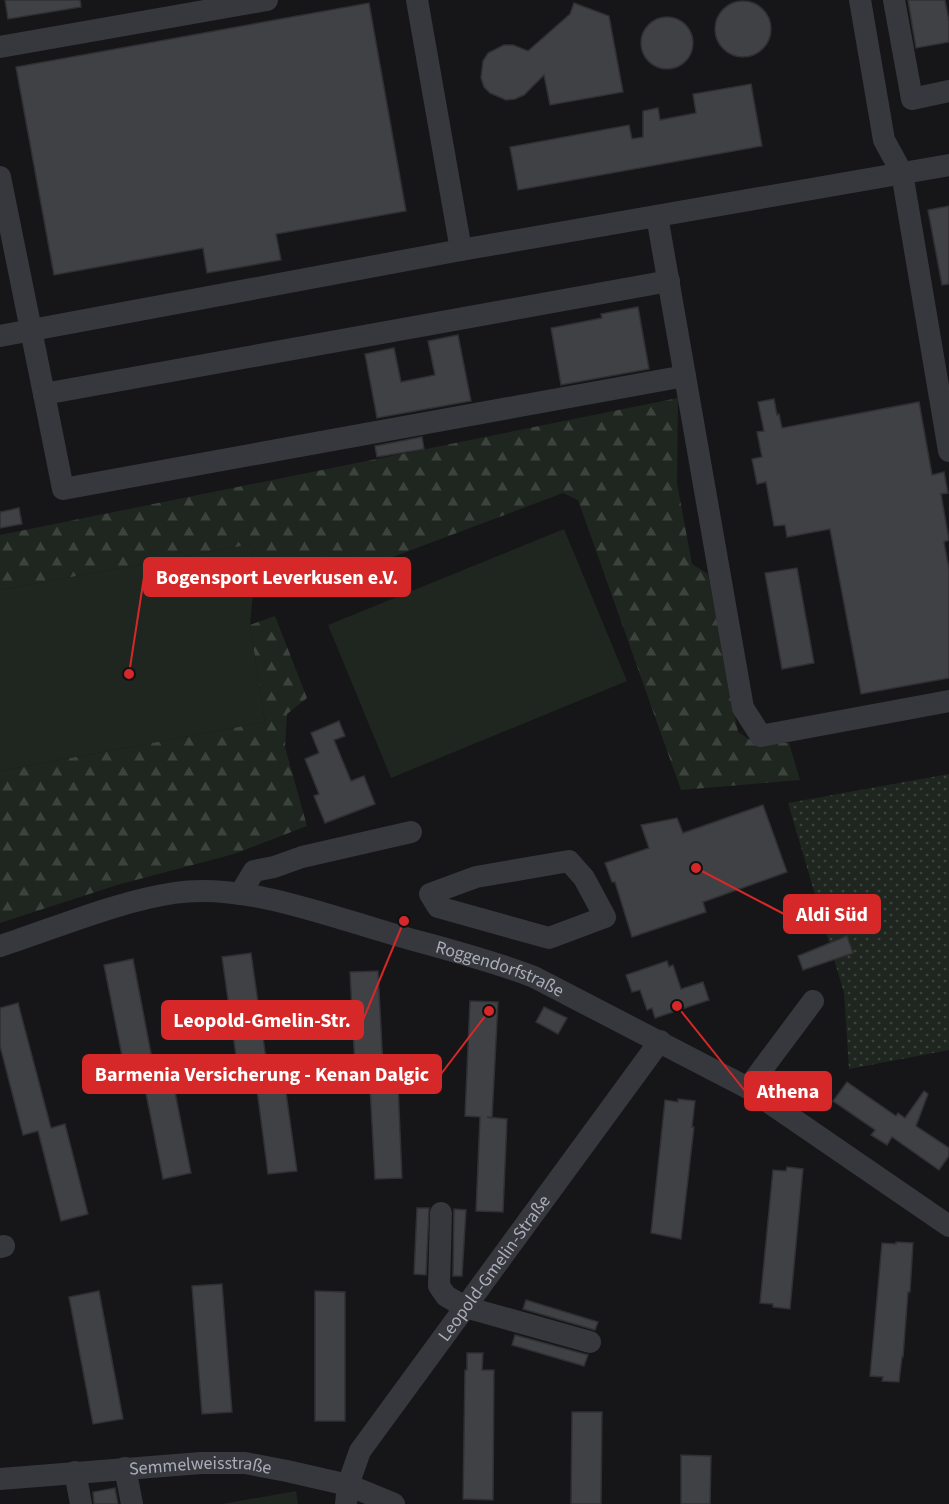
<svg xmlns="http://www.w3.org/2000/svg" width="949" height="1504" font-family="'Source Sans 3',sans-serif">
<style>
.green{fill:#1e261f}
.forest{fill:url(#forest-firs)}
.garden{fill:url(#garden-dots)}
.building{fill:#404145;stroke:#303034;stroke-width:1.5}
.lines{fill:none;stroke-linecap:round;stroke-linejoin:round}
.minor{stroke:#37383d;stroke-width:22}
.labels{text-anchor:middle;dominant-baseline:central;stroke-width:5;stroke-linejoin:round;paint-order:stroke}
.street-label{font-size:18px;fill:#a8adb8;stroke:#111113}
.leader{fill:none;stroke:#d62828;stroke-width:2}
.callout-dot{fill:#d62828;stroke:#111113;stroke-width:2}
.callout{fill:#d62828;stroke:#d62828;stroke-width:2}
.callout-label{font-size:20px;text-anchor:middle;font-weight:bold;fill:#fff}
</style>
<defs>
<pattern id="forest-firs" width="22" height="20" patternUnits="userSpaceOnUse" patternTransform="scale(1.5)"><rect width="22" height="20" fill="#1e261f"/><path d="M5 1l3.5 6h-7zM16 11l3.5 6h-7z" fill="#3c433d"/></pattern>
<pattern id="garden-dots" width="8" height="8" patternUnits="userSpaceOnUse" patternTransform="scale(1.5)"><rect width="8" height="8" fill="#1e261f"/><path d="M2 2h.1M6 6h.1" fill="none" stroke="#3c433d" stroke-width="1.8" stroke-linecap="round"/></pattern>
</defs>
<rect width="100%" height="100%" fill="#161618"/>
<g class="green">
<path d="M 564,529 L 627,681 L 391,778 L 328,625 Z"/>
<path d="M 252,544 L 253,593 L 250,625 L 265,722 L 0,771 L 0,590 Z"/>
<path d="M 296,1491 L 298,1504 L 222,1504 Z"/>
</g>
<g class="forest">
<path d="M 678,398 L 677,483 L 692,564 L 708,574 L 738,732 L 752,741 L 789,743 L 800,780 L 681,790 L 578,500 L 563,493 L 302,591 L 253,593 L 252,544 L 0,590 L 0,535 Z"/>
<path d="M 275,616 L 307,698 L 287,714 L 285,747 L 307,826 L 234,854 L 117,885 L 0,923 L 0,771 L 265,722 L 250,625 Z"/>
</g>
<path class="garden" d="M 949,774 L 949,1050 L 849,1069 L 844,993 L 788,803 Z"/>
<g class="building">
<path d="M 5,0 L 80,0 L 81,7 L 8,19 Z"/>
<path d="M 908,0 L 945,0 L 949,21 L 949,42 L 916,48 Z"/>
<circle cx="743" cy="29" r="28"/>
<path d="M 369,3 L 406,211 L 276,234 L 281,260 L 207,273 L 203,248 L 54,275 L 16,67 Z"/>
<path d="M 574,3 L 609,16 L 623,92 L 550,105 L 544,75 L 524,95 L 515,99 L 506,100 L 490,93 L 484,87 L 481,78 L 483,61 L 488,53 L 504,45 L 513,45 L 528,51 L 570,14 Z"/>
<circle cx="667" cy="43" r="26"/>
<path d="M 751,84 L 762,146 L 518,190 L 510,147 L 629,125 L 632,139 L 643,137 L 643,111 L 658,108 L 660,120 L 696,113 L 693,94 Z"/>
<path d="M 949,206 L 949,284 L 942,285 L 928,210 Z"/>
<path d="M 638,307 L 649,369 L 561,385 L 551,328 L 602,318 L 601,314 Z"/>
<path d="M 458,335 L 471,401 L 377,418 L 365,354 L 394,348 L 401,382 L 435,375 L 428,341 Z"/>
<path d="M 774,399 L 777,415 L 779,414 L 782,428 L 919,402 L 932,475 L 944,472 L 948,493 L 941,494 L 949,540 L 944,542 L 949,569 L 949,678 L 861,694 L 830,529 L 787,537 L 785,525 L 774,526 L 766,482 L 757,484 L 752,459 L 762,457 L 757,432 L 764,431 L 758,402 Z"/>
<path d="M 422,437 L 424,449 L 377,457 L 375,446 Z"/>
<path d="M 19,508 L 22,524 L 0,528 L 0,512 Z"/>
<path d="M 797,568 L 814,663 L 782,669 L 765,573 Z"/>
<path d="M 339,721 L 345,736 L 334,740 L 351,781 L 364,776 L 375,804 L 325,823 L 314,796 L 319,794 L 305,759 L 319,753 L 311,733 Z"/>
<path d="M 763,805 L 787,872 L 703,902 L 706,912 L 632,937 L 615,882 L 612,882 L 605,863 L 649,848 L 641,825 L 677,818 L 683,833 Z"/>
<path d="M 847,936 L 853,953 L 803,970 L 798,956 Z"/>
<path d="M 251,953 L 269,1080 L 284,1078 L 297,1171 L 268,1174 L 256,1082 L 240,1084 L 222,957 Z"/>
<path d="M 133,959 L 157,1085 L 149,1087 L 173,1082 L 191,1173 L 163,1179 L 145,1088 L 129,1091 L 104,965 Z"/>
<path d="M 667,961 L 669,967 L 673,965 L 681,989 L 703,982 L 709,1000 L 655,1018 L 652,1008 L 647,1010 L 640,990 L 632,992 L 626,975 Z"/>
<path d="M 378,971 L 384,1086 L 398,1085 L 402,1178 L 375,1179 L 370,1087 L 356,1087 L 350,972 Z"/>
<path d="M 470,1001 L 498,1002 L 492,1118 L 487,1117 L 507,1119 L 503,1212 L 476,1211 L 480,1117 L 465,1116 Z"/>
<path d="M 18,1003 L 51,1128 L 65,1124 L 88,1214 L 61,1221 L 38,1131 L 23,1135 L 0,1046 L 0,1008 Z"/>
<path d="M 544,1007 L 567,1018 L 558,1034 L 536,1022 Z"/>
<path d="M 847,1082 L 896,1116 L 898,1113 L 905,1118 L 924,1091 L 928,1094 L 916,1126 L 949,1148 L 949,1156 L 939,1170 L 892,1137 L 887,1145 L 871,1135 L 875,1130 L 833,1101 Z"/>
<path d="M 678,1099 L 695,1101 L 692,1127 L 694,1127 L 681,1239 L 651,1233 L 665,1100 L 678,1102 Z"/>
<path d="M 787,1167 L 803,1169 L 790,1309 L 773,1307 L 773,1304 L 760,1303 L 773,1170 L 786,1171 Z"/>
<path d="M 417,1208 L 429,1208 L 426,1275 L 414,1274 Z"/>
<path d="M 454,1209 L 466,1210 L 462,1276 L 453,1276 Z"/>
<path d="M 896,1242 L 913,1243 L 910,1292 L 908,1292 L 903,1357 L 902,1357 L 899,1382 L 882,1381 L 883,1377 L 870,1376 L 882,1243 L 896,1244 Z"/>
<path d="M 222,1284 L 232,1412 L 202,1414 L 192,1286 Z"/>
<path d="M 99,1291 L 123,1419 L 93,1424 L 69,1297 Z"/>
<path d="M 315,1291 L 345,1292 L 345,1421 L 315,1421 Z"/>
<path d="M 526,1300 L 598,1322 L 595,1330 L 523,1309 Z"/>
<path d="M 515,1335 L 588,1355 L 584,1366 L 512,1345 Z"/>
<path d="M 467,1353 L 483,1353 L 482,1370 L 494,1370 L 493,1500 L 463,1499 L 465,1370 L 467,1370 Z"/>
<path d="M 572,1412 L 602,1412 L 601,1504 L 571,1504 Z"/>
<path d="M 681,1455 L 711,1456 L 710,1504 L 681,1504 Z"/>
<path d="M 115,1488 L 118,1504 L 94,1504 L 93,1492 Z"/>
</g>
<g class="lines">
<g class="minor">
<path d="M 417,0 L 461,250"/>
<path d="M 860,0 L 884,140 L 902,173 L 949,451"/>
<path d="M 894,0 L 912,99 L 949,91"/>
<path d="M 0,47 L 267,0"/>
<path d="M 0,177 L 44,394 L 669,281"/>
<path d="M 657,216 L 743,708 L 761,736 L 949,701"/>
<path d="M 0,336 L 461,250 L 949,165"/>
<path d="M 44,394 L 63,489 L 685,376"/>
<path d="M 569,861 L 584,878 L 605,917 L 549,938 L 438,907 L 430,894 L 476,877 Z"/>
<path d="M 240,894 L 254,871 L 274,867 L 302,857 L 411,832"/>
<path id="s1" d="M 0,946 C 56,928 115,902 174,893 C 244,882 332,917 399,936 C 445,949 490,960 534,977 L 748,1088 L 949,1226"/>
<path d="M 748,1088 L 813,1001"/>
<path d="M 441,1213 L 439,1286 L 446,1296 L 465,1307 L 590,1342"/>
<path d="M 0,1247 L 4,1246"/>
<path d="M 125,1468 L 132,1504"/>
<path d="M 75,1472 L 81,1504"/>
<path id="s2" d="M 0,1479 L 201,1463 L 245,1463 L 287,1471 L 348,1485 L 394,1504"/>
<path id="s3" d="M 346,1504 L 348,1485 L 360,1451 L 660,1041"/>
</g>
</g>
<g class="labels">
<g class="street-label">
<text stroke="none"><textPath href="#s1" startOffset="519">Roggendorfstraße</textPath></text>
<text stroke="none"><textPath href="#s3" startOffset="282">Leopold-Gmelin-Straße</textPath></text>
<text stroke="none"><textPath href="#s2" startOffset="201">Semmelweisstraße</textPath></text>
</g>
</g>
<path class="leader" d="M129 674L144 577M696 868L784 914M404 921L363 1020M489 1011L441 1074M677 1006L745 1091"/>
<g class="callout-dot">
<circle cx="129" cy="674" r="6"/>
<circle cx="696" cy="868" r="6"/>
<circle cx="404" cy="921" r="6"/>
<circle cx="489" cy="1011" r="6"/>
<circle cx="677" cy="1006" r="6"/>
</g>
<g class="callout">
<rect x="144" y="558" width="266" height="38" rx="6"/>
<rect x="784" y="895" width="96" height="38" rx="6"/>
<rect x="162" y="1001" width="201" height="38" rx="6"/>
<rect x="83" y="1055" width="358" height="38" rx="6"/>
<rect x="745" y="1072" width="86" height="38" rx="6"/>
</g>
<g class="callout-label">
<text x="277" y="584">Bogensport Leverkusen e.V.</text>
<text x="832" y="921">Aldi Süd</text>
<text x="262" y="1027">Leopold-Gmelin-Str.</text>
<text x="262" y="1081">Barmenia Versicherung - Kenan Dalgic</text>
<text x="788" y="1098">Athena</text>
</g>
</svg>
